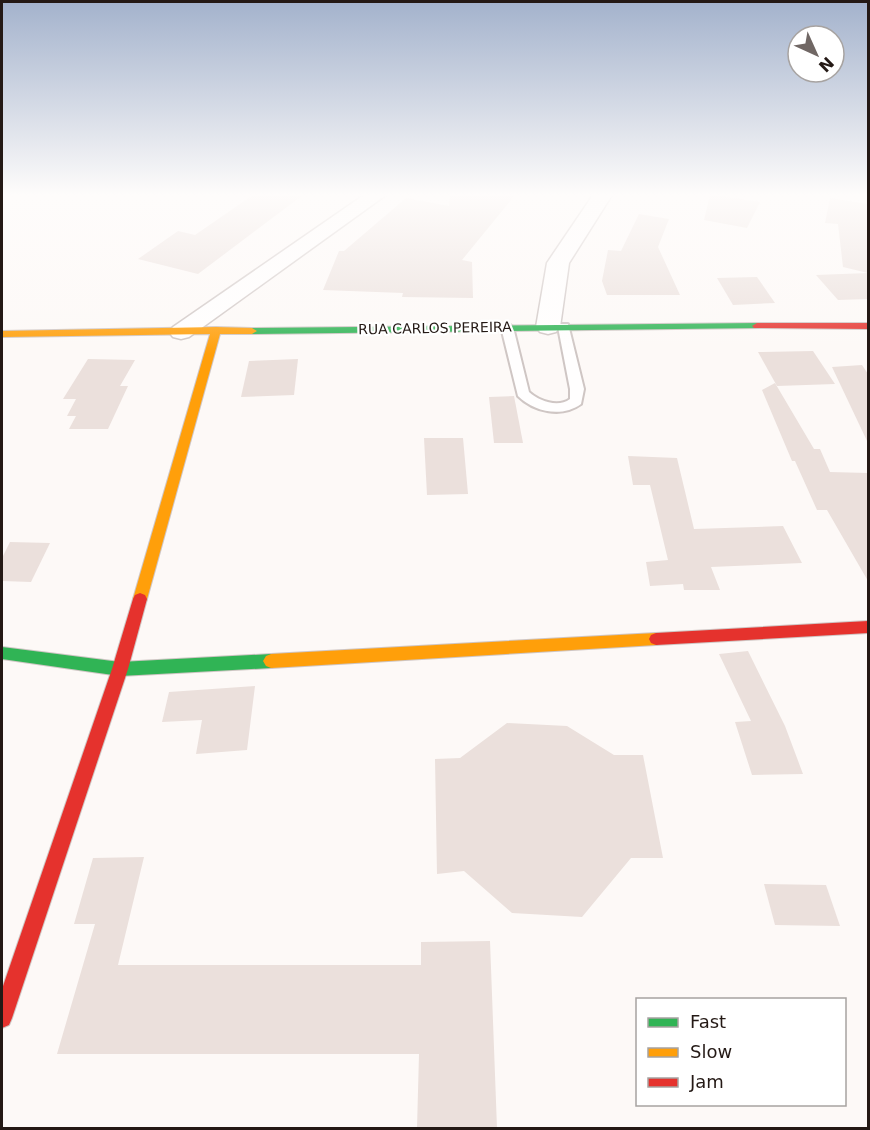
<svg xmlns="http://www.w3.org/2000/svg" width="870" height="1130" font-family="'DejaVu Sans',sans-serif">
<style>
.building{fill:#ebe0dc}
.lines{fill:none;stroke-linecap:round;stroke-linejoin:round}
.lane-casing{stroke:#cfc6c4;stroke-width:4}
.street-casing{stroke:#cfc6c4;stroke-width:3}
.fast-casing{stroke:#cfc6c4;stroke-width:2}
.slow-casing{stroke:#cfc6c4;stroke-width:2}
.jam-casing{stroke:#cfc6c4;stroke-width:2}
.lane{fill:#fffefe;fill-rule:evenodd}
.street{fill:#fffefe;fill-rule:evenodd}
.fast{fill:#30b455;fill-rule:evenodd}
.slow{fill:#ff9f0a;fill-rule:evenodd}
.jam{fill:#e5322d;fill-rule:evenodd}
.labels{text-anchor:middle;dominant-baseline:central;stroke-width:4.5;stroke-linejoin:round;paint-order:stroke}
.far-street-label{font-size:14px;fill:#241915;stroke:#fff}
</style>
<rect width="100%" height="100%" fill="#fdf9f7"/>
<g class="building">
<path d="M 253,195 L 303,195 L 198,274 L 138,259 L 178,231 L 195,235 Z"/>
<path d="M 450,195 L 515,195 L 462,260 L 472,262 L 473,298 L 402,297 L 403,293 L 323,290 L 339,251 L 344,251 L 406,198 L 449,206 Z"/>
<path d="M 710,195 L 715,195 L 760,202 L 747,228 L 704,220 Z"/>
<path d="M 830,198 L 868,204 L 868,273 L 843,267 L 838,224 L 825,223 Z"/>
<path d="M 639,214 L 669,219 L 658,247 L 680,295 L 607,295 L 602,281 L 608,250 L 621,251 Z"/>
<path d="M 868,273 L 868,299 L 838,300 L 816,275 Z"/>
<path d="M 757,277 L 775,303 L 733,305 L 717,278 Z"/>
<path d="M 813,351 L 835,384 L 777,386 L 758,352 Z"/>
<path d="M 88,359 L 135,360 L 120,386 L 128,386 L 108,429 L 69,429 L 76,416 L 67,416 L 76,399 L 63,399 Z"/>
<path d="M 298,359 L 294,395 L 241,397 L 249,361 Z"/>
<path d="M 862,365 L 868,374 L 868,443 L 832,367 Z"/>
<path d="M 775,383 L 814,449 L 820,449 L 830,472 L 868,473 L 868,581 L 827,510 L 817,510 L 795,461 L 792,461 L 762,390 Z"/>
<path d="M 514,396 L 523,443 L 494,443 L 489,397 Z"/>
<path d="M 424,438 L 463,438 L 468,494 L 427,495 Z"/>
<path d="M 628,456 L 677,458 L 694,529 L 783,526 L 802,563 L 711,567 L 720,590 L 684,590 L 683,584 L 650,586 L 646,562 L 668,560 L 650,485 L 633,485 Z"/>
<path d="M 10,542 L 50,543 L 31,582 L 2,581 L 2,558 Z"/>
<path d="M 748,651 L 785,726 L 803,774 L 752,775 L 735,722 L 751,721 L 719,654 Z"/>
<path d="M 255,686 L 247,750 L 196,754 L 202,720 L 162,722 L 169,692 Z"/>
<path d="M 507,723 L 567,726 L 614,755 L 643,755 L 663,858 L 631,858 L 582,917 L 512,913 L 464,871 L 437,874 L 435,759 L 460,758 Z"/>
<path d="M 144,857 L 118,965 L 421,965 L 421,942 L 490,941 L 497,1128 L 417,1128 L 419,1054 L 57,1054 L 95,924 L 74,924 L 93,858 Z"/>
<path d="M 764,884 L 826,885 L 840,926 L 775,925 Z"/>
</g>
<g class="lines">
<defs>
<path id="lane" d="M 507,323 L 513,327 L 529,392 C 539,401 558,408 570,399 L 570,389 L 558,327 L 560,324 L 568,324 L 584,389 L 581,404 C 562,418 534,412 518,396 L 501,327 Z"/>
<g id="street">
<path d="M 364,195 L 386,195 L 189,337 L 181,339 L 173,337 L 169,332 L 173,327 Z"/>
<path d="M 593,195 L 612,195 L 569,263 L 560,327 L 556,332 L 548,334 L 540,332 L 536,327 L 547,263 Z"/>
</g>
<g id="fast">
<path d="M 757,323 L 762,326 L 760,328 L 252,334 L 247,331 L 252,328 Z"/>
<path d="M 2,647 L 120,662 L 271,654 L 276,656 L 279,661 L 276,666 L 271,668 L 120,676 L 2,659 Z"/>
</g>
<g id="slow">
<path d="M 216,327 L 252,328 L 257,331 L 252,334 L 220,334 L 147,599 L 145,603 L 135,603 L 133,599 L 210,334 L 2,337 L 2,331 Z"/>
<path d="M 656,633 L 661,635 L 663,639 L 661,643 L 656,645 L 271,668 L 266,666 L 263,661 L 266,656 L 271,654 Z"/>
</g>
<g id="jam">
<path d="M 757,323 L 868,323 L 868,329 L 754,328 L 752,326 Z"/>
<path d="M 140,593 L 145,595 L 147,599 L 128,669 L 12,1018 L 9,1025 L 2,1028 L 2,989 L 112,669 L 133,599 L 135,595 Z"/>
<path d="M 868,621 L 868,633 L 656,645 L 651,643 L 649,639 L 651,635 L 656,633 Z"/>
</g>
</defs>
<use href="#lane" class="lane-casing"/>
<use href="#street" class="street-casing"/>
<use href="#fast" class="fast-casing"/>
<use href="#slow" class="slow-casing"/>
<use href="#jam" class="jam-casing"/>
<use href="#lane" class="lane"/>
<use href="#street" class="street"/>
<use href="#fast" class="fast"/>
<use href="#slow" class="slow"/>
<use href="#jam" class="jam"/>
</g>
<linearGradient id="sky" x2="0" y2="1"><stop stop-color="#a3b2cc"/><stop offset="0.55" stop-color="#fefcfb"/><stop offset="1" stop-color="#fefcfb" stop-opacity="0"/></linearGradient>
<rect width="870" height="354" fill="url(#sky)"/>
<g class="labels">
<g class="far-street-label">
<text transform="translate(435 328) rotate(-1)">RUA CARLOS PEREIRA</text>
</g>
</g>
<rect width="870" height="1130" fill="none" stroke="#241915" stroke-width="6"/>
<rect x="636" y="998" width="210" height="108" fill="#ffffff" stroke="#a7a3a1" stroke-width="1.5"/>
<rect x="648" y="1018" width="30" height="9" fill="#30b455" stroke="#a7a3a1" stroke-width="1.5"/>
<text x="690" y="1028" font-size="18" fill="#241915">Fast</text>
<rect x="648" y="1048" width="30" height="9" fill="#ff9f0a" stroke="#a7a3a1" stroke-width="1.5"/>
<text x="690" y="1058" font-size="18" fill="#241915">Slow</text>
<rect x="648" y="1078" width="30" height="9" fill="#e5322d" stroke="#a7a3a1" stroke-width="1.5"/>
<text x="690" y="1088" font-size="18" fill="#241915">Jam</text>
<g transform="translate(816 54) rotate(135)"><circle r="28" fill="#ffffff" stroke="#a7a3a1" stroke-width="1.5"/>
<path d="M0-4.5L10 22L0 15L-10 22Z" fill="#706764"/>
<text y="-9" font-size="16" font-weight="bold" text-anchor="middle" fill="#241915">N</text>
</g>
</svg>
